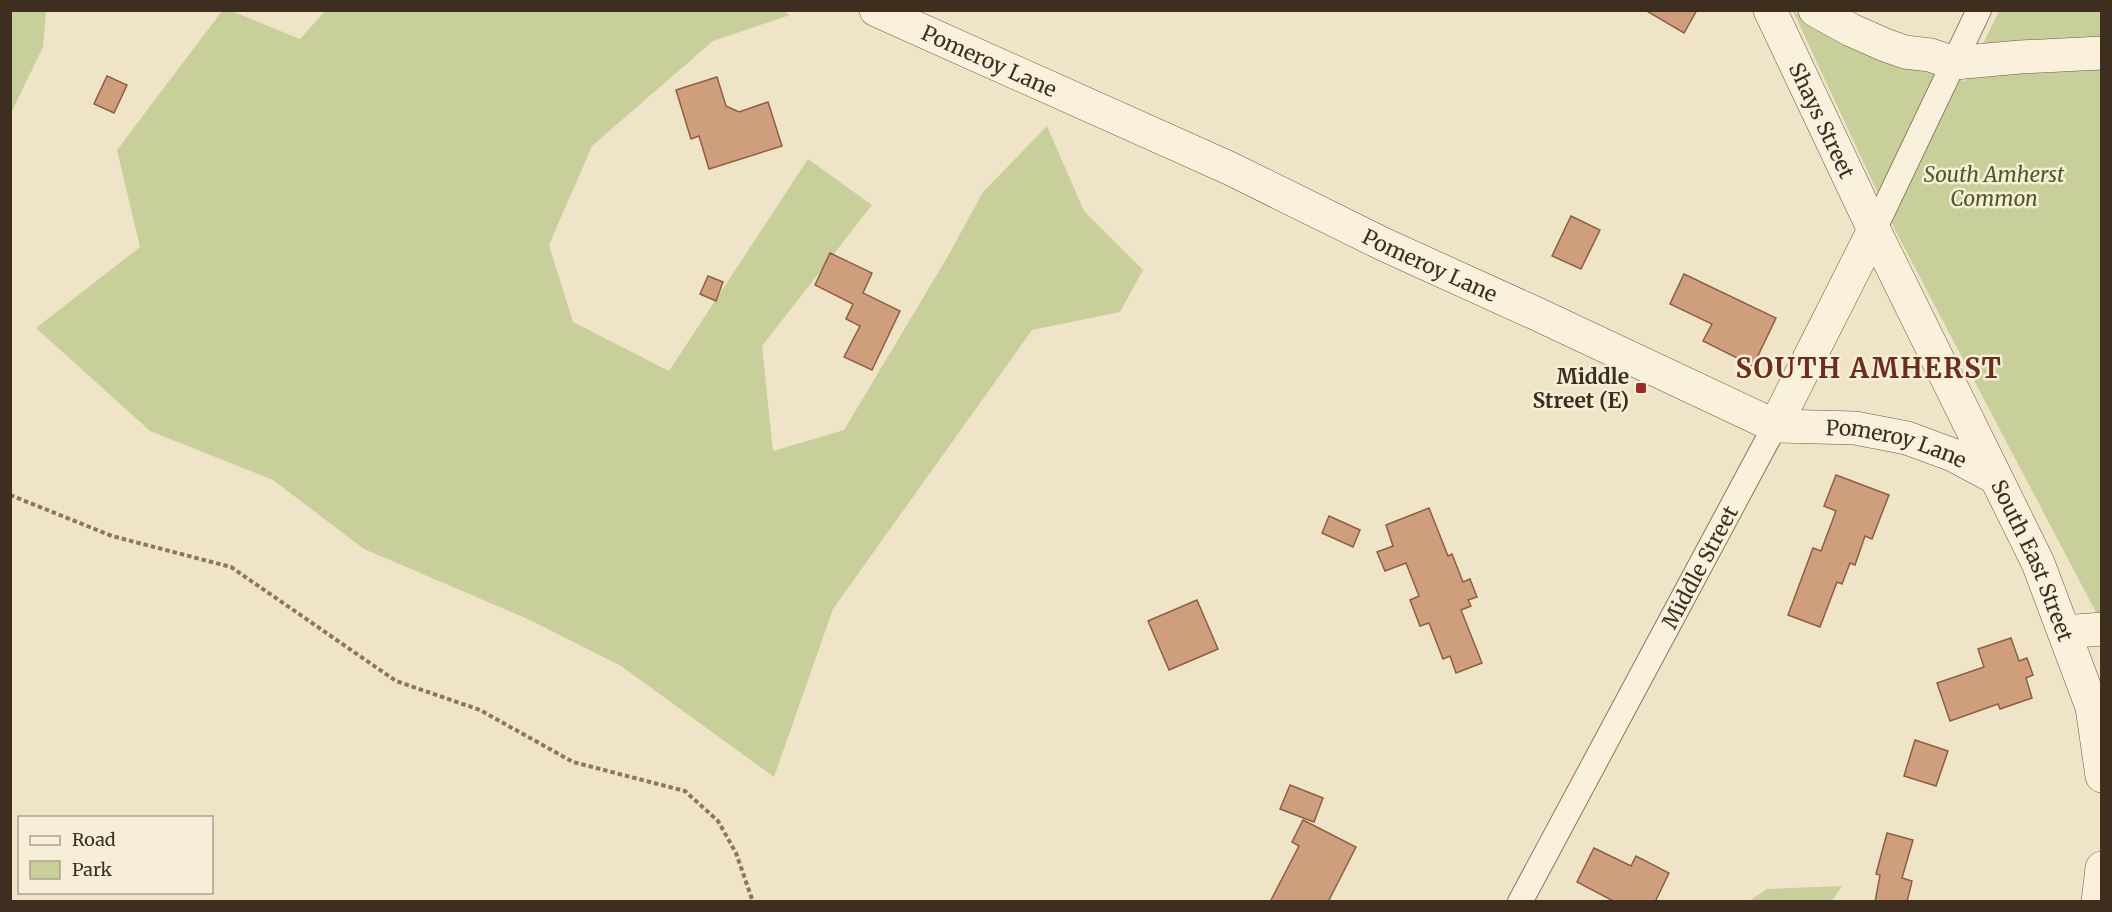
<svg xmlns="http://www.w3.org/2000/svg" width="2112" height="912" font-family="Merriweather,serif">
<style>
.green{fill:#c9cf9b}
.building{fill:#cf9f7d;stroke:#8d5f41;stroke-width:1.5}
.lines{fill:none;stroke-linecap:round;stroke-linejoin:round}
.street-casing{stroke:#8d765c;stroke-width:26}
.secondary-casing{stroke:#6f573f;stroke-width:34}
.path{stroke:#8d765c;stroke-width:4;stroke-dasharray:4.5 3;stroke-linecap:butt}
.street{stroke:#faf1dc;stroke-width:24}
.secondary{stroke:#faf1dc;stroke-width:33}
.poi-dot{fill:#9e2a2b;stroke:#f7eed8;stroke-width:2}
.labels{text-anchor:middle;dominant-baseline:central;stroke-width:5;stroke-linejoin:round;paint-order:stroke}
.street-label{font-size:21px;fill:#3d2e20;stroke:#f7eed8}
.park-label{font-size:21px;font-style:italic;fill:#4d5a26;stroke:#f7eed8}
.poi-label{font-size:21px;font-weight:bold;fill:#3d2e20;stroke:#f7eed8;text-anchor:end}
.district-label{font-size:27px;font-weight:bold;letter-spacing:1.5px;fill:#6b2e1e;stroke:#f7eed8}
</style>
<rect width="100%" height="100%" fill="#f0e4c8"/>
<g class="green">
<path d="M 11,10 L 46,11 L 43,47 L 11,113 Z"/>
<path d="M 326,10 L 781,10 L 790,15 L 713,41 L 592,146 L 549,245 L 573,322 L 669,371 L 808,159 L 872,205 L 762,346 L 773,451 L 844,430 L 948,256 L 983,192 L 1047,126 L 1084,211 L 1143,270 L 1120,312 L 1032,330 L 833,609 L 774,777 L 621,666 L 532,621 L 364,549 L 273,480 L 150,431 L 36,328 L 140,247 L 117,150 L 222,11 L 232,11 L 300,39 Z"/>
<path d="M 1793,11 L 1919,70 L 1965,81 L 1999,11 L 2101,11 L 2100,620 L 1894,228 Z"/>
<path d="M 1842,886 L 1832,901 L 1749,901 L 1767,889 Z"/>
</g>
<g class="building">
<path d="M 1645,10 L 1697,10 L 1684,33 Z"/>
<path d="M 107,76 L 127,85 L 114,113 L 94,104 Z"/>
<path d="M 717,77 L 726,106 L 739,112 L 768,102 L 782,146 L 709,169 L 699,136 L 691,139 L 676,90 Z"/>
<path d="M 1571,216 L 1600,230 L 1581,269 L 1552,256 Z"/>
<path d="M 830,253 L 872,273 L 863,293 L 900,311 L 872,370 L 844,357 L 860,326 L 846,319 L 853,304 L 815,285 Z"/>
<path d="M 1684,274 L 1776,318 L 1753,366 L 1703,341 L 1712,324 L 1670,304 Z"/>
<path d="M 708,276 L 723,282 L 716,301 L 700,294 Z"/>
<path d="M 1836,475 L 1889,495 L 1872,539 L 1865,536 L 1855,565 L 1850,563 L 1842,584 L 1837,582 L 1820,627 L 1788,615 L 1813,548 L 1821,551 L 1836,511 L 1824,506 Z"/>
<path d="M 1429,508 L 1448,556 L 1452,554 L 1463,582 L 1470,579 L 1477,597 L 1468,600 L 1471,606 L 1461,610 L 1482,663 L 1456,673 L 1450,656 L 1443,659 L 1429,623 L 1420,626 L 1410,600 L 1419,596 L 1406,563 L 1385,571 L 1377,552 L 1393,546 L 1386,525 Z"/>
<path d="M 1329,516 L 1360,530 L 1353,547 L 1322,533 Z"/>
<path d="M 1197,600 L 1218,649 L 1169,670 L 1148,621 Z"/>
<path d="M 2011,638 L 2019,661 L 2027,658 L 2033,675 L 2026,678 L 2032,698 L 2000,709 L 1998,704 L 1950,721 L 1937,683 L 1984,667 L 1978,649 Z"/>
<path d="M 1915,740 L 1948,751 L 1936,786 L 1904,776 Z"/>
<path d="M 1290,785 L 1323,798 L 1314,822 L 1280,809 Z"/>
<path d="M 1303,820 L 1356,847 L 1328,902 L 1270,902 L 1299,846 L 1292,842 Z"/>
<path d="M 1887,833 L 1913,840 L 1902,878 L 1912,881 L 1907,902 L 1875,902 L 1880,875 L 1876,874 Z"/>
<path d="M 1594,848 L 1631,866 L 1636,856 L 1669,873 L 1655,902 L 1615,902 L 1577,882 Z"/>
</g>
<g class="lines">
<defs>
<g id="street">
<path d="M 1874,230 L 1979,10"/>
<path id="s1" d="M 1520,902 L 1775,426"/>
</g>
<g id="secondary">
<path id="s2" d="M 876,10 L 1229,168 L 1385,245 L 1537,314 L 1775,426 L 1855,428 L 1907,438 L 1953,455 L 1996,478"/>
<path id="s3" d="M 1770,10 L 1874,230 L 2038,563 L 2092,707 L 2102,776"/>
<path d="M 1815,10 L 1851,30 L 1885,45 L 1905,52 L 1930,55 L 1954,63 L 2020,57 L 2102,53"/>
<path d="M 1775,426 L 1874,230"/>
<path d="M 2064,632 L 2102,629"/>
<path d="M 2098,902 L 2102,868"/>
</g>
</defs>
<use href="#street" class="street-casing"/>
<use href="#secondary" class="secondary-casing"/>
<path class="path" d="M 10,495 L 112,536 L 231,567 L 396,681 L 480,710 L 573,762 L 685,791 L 718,821 L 736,853 L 753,902"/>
<use href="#street" class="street"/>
<use href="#secondary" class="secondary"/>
</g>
<rect class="poi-dot" x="1635" y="382" width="12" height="12" rx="3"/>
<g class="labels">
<g class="street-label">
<text stroke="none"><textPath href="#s2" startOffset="124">Pomeroy Lane</textPath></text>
<text stroke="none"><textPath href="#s3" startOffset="122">Shays Street</textPath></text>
<text stroke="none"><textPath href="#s2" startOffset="610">Pomeroy Lane</textPath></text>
<text stroke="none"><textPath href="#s2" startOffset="1114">Pomeroy Lane</textPath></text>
<text stroke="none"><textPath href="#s3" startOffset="610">South East Street</textPath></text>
<text stroke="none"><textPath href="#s1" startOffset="380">Middle Street</textPath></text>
</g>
<g class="park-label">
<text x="1994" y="174">South Amherst<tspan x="1994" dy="24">Common</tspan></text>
</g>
<g class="poi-label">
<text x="1629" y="376">Middle<tspan x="1629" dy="24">Street (E)</tspan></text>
</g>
<g class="district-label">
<text x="1869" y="368">SOUTH AMHERST</text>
</g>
</g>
<rect width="2112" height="912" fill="none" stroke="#3d2e20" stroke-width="24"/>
<rect x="18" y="816" width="195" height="78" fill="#f7eed8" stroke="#ada18e" stroke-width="1.5"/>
<rect x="30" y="836" width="30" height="9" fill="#faf1dc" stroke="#ada18e" stroke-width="1.5"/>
<text x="72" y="846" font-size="18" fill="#3d2e20">Road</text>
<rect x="30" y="861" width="30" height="18" fill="#c9cf9b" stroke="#ada18e" stroke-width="1.5"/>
<text x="72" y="876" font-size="18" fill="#3d2e20">Park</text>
</svg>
